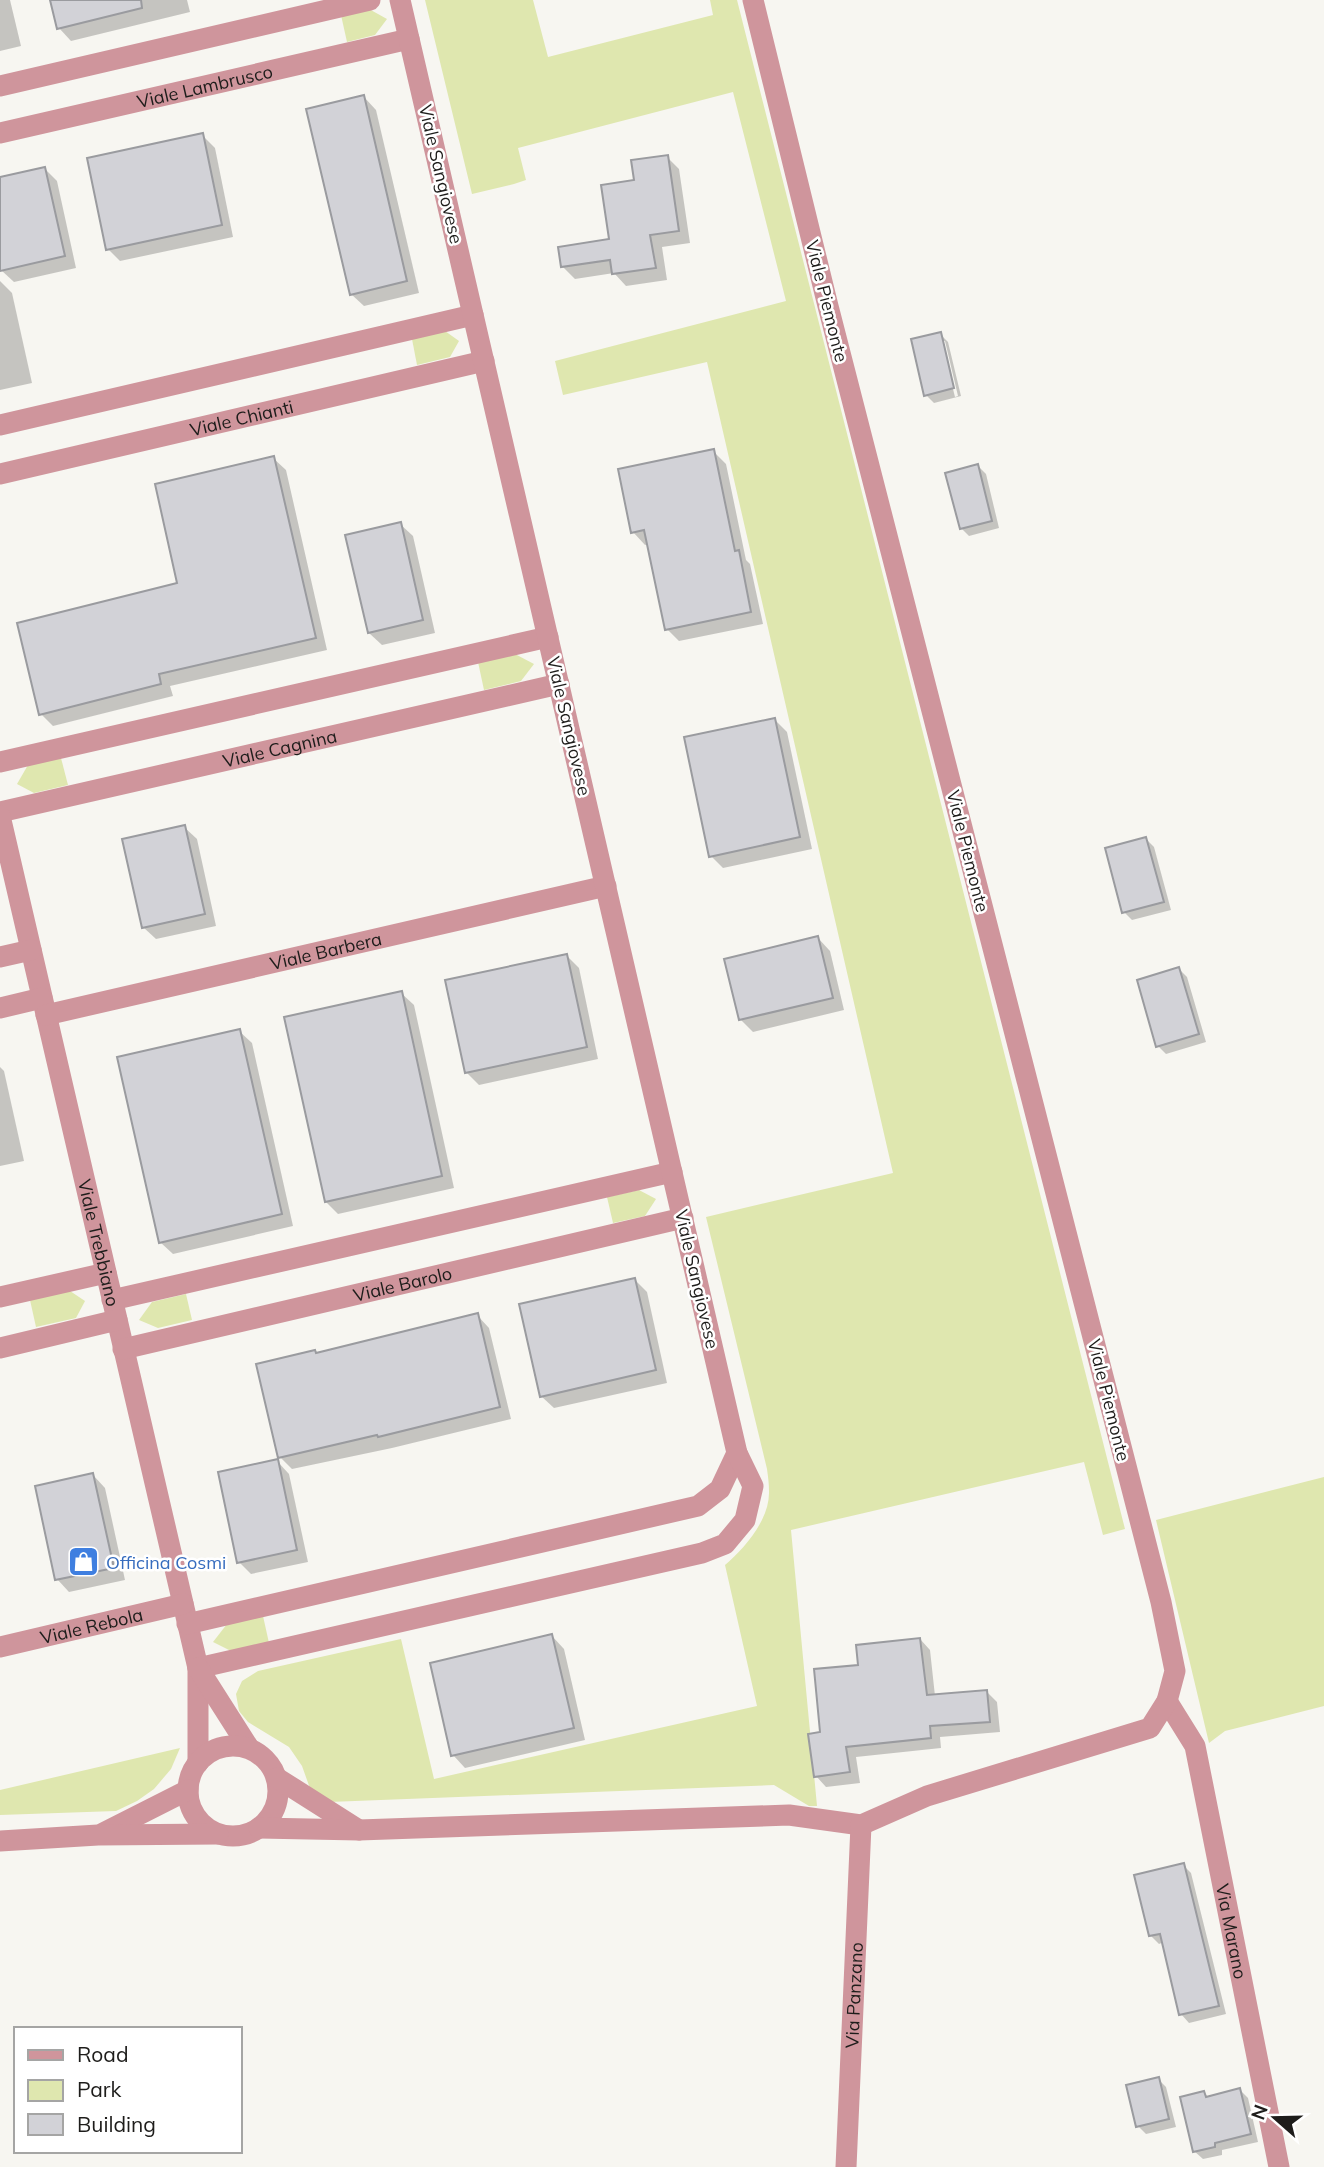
<svg xmlns="http://www.w3.org/2000/svg" width="1324" height="2167" font-family="Mulish,sans-serif">
<style>
.green{fill:#dfe7af}
.shadow{fill:#0003;fill-rule:evenodd}
.building{fill:#d2d2d7;stroke:#9a9b9f;stroke-width:2}
.lines{fill:none;stroke-linecap:round;stroke-linejoin:round}
.minor{stroke:#cf959c;stroke-width:21}
.labels{text-anchor:middle;dominant-baseline:central;stroke-width:5;stroke-linejoin:round;paint-order:stroke}
.street-label{font-size:18px;fill:#1e1d1b;stroke:#fff}
.shop-label{font-size:18px;fill:#366cbe;stroke:#fff;text-anchor:start}
</style>
<rect width="100%" height="100%" fill="#f7f6f1"/>
<g class="green">
<path d="M 425,0 L 533,0 L 548,57 L 713,15 L 710,0 L 737,0 L 1125,1529 L 1103,1535 L 1084,1462 L 791,1530 L 817,1806 L 809,1806 L 774,1785 L 329,1802 L 312,1794 L 302,1766 L 289,1747 L 248,1722 L 239,1711 L 236,1694 L 242,1681 L 258,1671 L 401,1639 L 434,1779 L 757,1706 L 725,1565 C 745,1548 770,1519 769,1491 C 769,1484 768,1476 767,1469 L 706,1217 L 893,1173 L 707,362 L 563,395 L 555,361 L 786,301 L 733,92 L 518,148 L 526,180 L 514,184 L 472,194 Z"/>
<path d="M 369,9 L 387,19 L 375,35 L 347,42 L 341,15 Z"/>
<path d="M 445,331 L 459,341 L 450,357 L 417,365 L 412,339 Z"/>
<path d="M 515,654 L 534,664 L 521,681 L 484,690 L 478,662 Z"/>
<path d="M 61,758 L 68,785 L 34,793 L 17,784 L 28,765 Z"/>
<path d="M 639,1190 L 656,1199 L 645,1216 L 613,1223 L 607,1197 Z"/>
<path d="M 70,1291 L 85,1301 L 76,1318 L 36,1327 L 30,1300 Z"/>
<path d="M 186,1294 L 192,1320 L 158,1328 L 139,1320 L 152,1302 Z"/>
<path d="M 1324,1477 L 1324,1706 L 1225,1731 L 1209,1743 L 1156,1520 Z"/>
<path d="M 263,1616 L 269,1643 L 233,1652 L 213,1642 L 227,1624 Z"/>
<path d="M 180,1748 L 171,1769 L 154,1789 L 137,1801 L 116,1811 L 0,1815 L 0,1790 Z"/>
</g>
<g class="shadow">
<path d="M 0,0 L 10,0 L 21,46 L 0,51 Z"/>
<path d="M 52,0 L 187,0 L 190,12 L 71,41 L 59,28 Z"/>
<path d="M 364,97 L 376,110 L 419,293 L 364,306 L 351,294 Z"/>
<path d="M 202,135 L 215,148 L 233,237 L 120,261 L 108,249 Z"/>
<path d="M 667,157 L 679,169 L 690,243 L 662,247 L 667,280 L 626,286 L 614,273 L 575,279 L 562,266 L 611,241 L 636,182 Z"/>
<path d="M 45,169 L 57,181 L 76,268 L 14,282 L 1,270 L 0,263 L 0,179 Z"/>
<path d="M 0,281 L 12,293 L 32,383 L 0,390 Z"/>
<path d="M 940,334 L 948,342 L 961,396 L 934,403 L 926,395 ZM 941,341 L 945,341 L 958,396 L 955,397 Z"/>
<path d="M 713,451 L 726,464 L 746,560 L 750,564 L 763,624 L 679,641 L 667,629 L 649,544 L 645,545 L 633,532 Z"/>
<path d="M 273,458 L 286,470 L 327,650 L 170,686 L 173,696 L 53,726 L 41,714 L 179,584 Z"/>
<path d="M 978,466 L 986,474 L 999,528 L 969,536 L 961,528 Z"/>
<path d="M 400,524 L 413,536 L 435,633 L 382,645 L 369,633 Z"/>
<path d="M 775,720 L 787,732 L 812,849 L 723,868 L 711,856 Z"/>
<path d="M 184,827 L 197,839 L 216,926 L 156,939 L 143,927 Z"/>
<path d="M 1146,839 L 1154,847 L 1171,910 L 1132,920 L 1124,912 Z"/>
<path d="M 818,938 L 830,951 L 844,1010 L 753,1032 L 740,1019 Z"/>
<path d="M 567,956 L 579,968 L 598,1059 L 479,1085 L 467,1073 Z"/>
<path d="M 1179,969 L 1187,977 L 1206,1042 L 1166,1054 L 1158,1046 Z"/>
<path d="M 401,993 L 414,1005 L 454,1188 L 338,1214 L 326,1202 Z"/>
<path d="M 239,1031 L 252,1043 L 293,1226 L 173,1254 L 160,1242 Z"/>
<path d="M 0,1067 L 4,1071 L 24,1161 L 0,1166 Z"/>
<path d="M 635,1280 L 647,1292 L 667,1383 L 554,1408 L 541,1396 Z"/>
<path d="M 477,1315 L 489,1328 L 511,1419 L 392,1448 L 292,1469 L 280,1457 L 315,1351 L 318,1354 Z"/>
<path d="M 277,1461 L 289,1474 L 308,1562 L 251,1574 L 239,1562 Z"/>
<path d="M 93,1475 L 105,1488 L 125,1580 L 69,1592 L 57,1579 Z"/>
<path d="M 552,1636 L 564,1649 L 585,1740 L 465,1768 L 453,1755 Z"/>
<path d="M 920,1639 L 930,1650 L 935,1696 L 987,1692 L 997,1702 L 1000,1732 L 940,1737 L 941,1748 L 856,1757 L 860,1783 L 826,1787 L 816,1776 L 822,1733 L 860,1666 Z"/>
<path d="M 1183,1865 L 1191,1873 L 1226,2014 L 1189,2023 L 1181,2014 L 1164,1942 L 1159,1944 L 1151,1936 Z"/>
<path d="M 1158,2079 L 1166,2087 L 1176,2127 L 1146,2134 L 1138,2126 Z"/>
<path d="M 1240,2090 L 1248,2098 L 1258,2142 L 1222,2150 L 1222,2155 L 1203,2159 L 1194,2151 L 1204,2093 L 1208,2098 Z"/>
</g>
<g class="building">
<path d="M 50,0 L 141,0 L 142,8 L 57,29 Z"/>
<path d="M 364,95 L 407,281 L 350,295 L 306,109 Z"/>
<path d="M 203,133 L 222,225 L 106,250 L 87,158 Z"/>
<path d="M 668,155 L 679,231 L 650,235 L 656,268 L 612,274 L 610,260 L 561,267 L 558,247 L 609,239 L 601,185 L 634,180 L 631,160 Z"/>
<path d="M 45,167 L 65,256 L 0,271 L 0,177 Z"/>
<path d="M 941,332 L 954,388 L 924,396 L 911,339 Z"/>
<path d="M 714,449 L 735,551 L 739,550 L 751,612 L 665,630 L 644,530 L 631,533 L 618,469 Z"/>
<path d="M 274,456 L 316,638 L 159,674 L 161,684 L 39,715 L 17,623 L 177,583 L 155,484 Z"/>
<path d="M 978,464 L 992,521 L 960,529 L 945,473 Z"/>
<path d="M 401,522 L 423,620 L 368,633 L 345,535 Z"/>
<path d="M 775,718 L 800,837 L 709,857 L 684,737 Z"/>
<path d="M 185,825 L 205,914 L 142,928 L 122,839 Z"/>
<path d="M 1146,837 L 1164,902 L 1122,913 L 1105,848 Z"/>
<path d="M 818,936 L 833,998 L 739,1020 L 724,959 Z"/>
<path d="M 567,954 L 587,1047 L 465,1073 L 445,980 Z"/>
<path d="M 1179,967 L 1199,1034 L 1156,1047 L 1137,980 Z"/>
<path d="M 402,991 L 442,1176 L 325,1202 L 284,1017 Z"/>
<path d="M 240,1029 L 282,1214 L 159,1243 L 117,1057 Z"/>
<path d="M 635,1278 L 656,1370 L 540,1397 L 519,1304 Z"/>
<path d="M 478,1313 L 500,1407 L 378,1437 L 377,1435 L 278,1458 L 256,1364 L 315,1350 L 316,1353 Z"/>
<path d="M 278,1459 L 297,1550 L 237,1563 L 218,1472 Z"/>
<path d="M 93,1473 L 114,1568 L 55,1580 L 35,1486 Z"/>
<path d="M 552,1634 L 574,1728 L 451,1756 L 430,1663 Z"/>
<path d="M 920,1638 L 927,1695 L 987,1690 L 990,1722 L 930,1726 L 931,1738 L 846,1747 L 850,1772 L 814,1777 L 808,1734 L 820,1732 L 814,1669 L 858,1665 L 856,1645 Z"/>
<path d="M 1184,1863 L 1219,2006 L 1179,2015 L 1160,1934 L 1149,1936 L 1134,1875 Z"/>
<path d="M 1159,2077 L 1169,2119 L 1136,2127 L 1126,2085 Z"/>
<path d="M 1240,2088 L 1251,2134 L 1215,2143 L 1215,2147 L 1193,2152 L 1180,2097 L 1204,2091 L 1206,2097 Z"/>
</g>
<g class="lines">
<g class="minor">
<path d="M 0,86 L 370,0"/>
<path id="s1" d="M 0,133 L 409,39"/>
<path d="M 0,425 L 473,315"/>
<path id="s2" d="M 0,474 L 484,361"/>
<path d="M 0,762 L 548,637"/>
<path id="s3" d="M 0,812 L 559,684"/>
<path id="s4" d="M 0,816 L 198,1668 L 198,1763"/>
<path d="M 0,957 L 31,950"/>
<path d="M 0,1008 L 42,998"/>
<path id="s5" d="M 46,1015 L 606,886"/>
<path d="M 0,1297 L 106,1273"/>
<path d="M 112,1300 L 672,1172"/>
<path d="M 0,1348 L 117,1320"/>
<path id="s6" d="M 123,1349 L 683,1218"/>
<path d="M 187,1624 L 698,1506 L 720,1489 L 737,1453"/>
<path id="s7" d="M 0,1647 L 183,1604"/>
<path d="M 198,1668 L 702,1553 L 725,1544 L 745,1520 L 753,1486 L 737,1453 L 400,0"/>
<path d="M 198,1668 L 249,1748"/>
<path id="s8" d="M 1167,1701 L 1195,1746 L 1279,2167"/>
<circle cx="233" cy="1791" r="45"/>
<path d="M 277,1778 L 359,1830"/>
<path d="M 259,1828 L 359,1830 L 789,1815 L 861,1825 L 927,1796 L 1150,1728 L 1167,1701 L 1175,1671 L 1161,1602 L 828,306 L 753,0"/>
<path d="M 103,1833 L 188,1790"/>
<path d="M 0,1841 L 98,1835 L 218,1834"/>
<path id="s9" d="M 846,2167 L 861,1825"/>
</g>
</g>
<defs>
<symbol id="shop-square" viewBox="-11 -11 22 22"><rect x="-9" y="-9" width="18" height="18" rx="4" fill="#3f7fe0" stroke="#fff"/><path d="M-5-2.5h2.3a2.7 3.5 0 0 1 5.4 0H5L5.5 6h-11ZM-1.5-2.5h3a1.5 2.3 0 0 0-3 0Z" fill="#fff"/></symbol>
</defs>
<g fill-rule="evenodd">
<use href="#shop-square" x="66" y="1544" width="35" height="35"/>
</g>
<g class="labels">
<g class="street-label">
<text stroke="none"><textPath href="#s1" startOffset="210">Viale Lambrusco</textPath></text>
<text transform="translate(441 174) rotate(77)">Viale Sangiovese</text>
<text transform="translate(827 301) rotate(76)">Viale Piemonte</text>
<text stroke="none"><textPath href="#s2" startOffset="248">Viale Chianti</textPath></text>
<text transform="translate(569 726) rotate(77)">Viale Sangiovese</text>
<text stroke="none"><textPath href="#s3" startOffset="287">Viale Cagnina</textPath></text>
<text transform="translate(968 851) rotate(76)">Viale Piemonte</text>
<text stroke="none"><textPath href="#s5" startOffset="287">Viale Barbera</textPath></text>
<text stroke="none"><textPath href="#s4" startOffset="438">Viale Trebbiano</textPath></text>
<text transform="translate(697 1279) rotate(77)">Viale Sangiovese</text>
<text stroke="none"><textPath href="#s6" startOffset="287">Viale Barolo</textPath></text>
<text transform="translate(1109 1400) rotate(76)">Viale Piemonte</text>
<text stroke="none"><textPath href="#s7" startOffset="94">Viale Rebola</textPath></text>
<text stroke="none"><textPath href="#s8" startOffset="242">Via Marano</textPath></text>
<text stroke="none"><textPath href="#s9" startOffset="172">Via Panzano</textPath></text>
</g>
<g class="shop-label">
<text x="106" y="1562">Officina Cosmi</text>
</g>
</g>
<rect x="14" y="2027" width="228" height="126" fill="#ffffff" stroke="#a5a5a4" stroke-width="2"/>
<rect x="28" y="2050" width="35" height="10" fill="#cf959c" stroke="#a5a5a4" stroke-width="2"/>
<text x="77" y="2062" font-size="21" fill="#1e1d1b">Road</text>
<rect x="28" y="2080" width="35" height="21" fill="#dfe7af" stroke="#a5a5a4" stroke-width="2"/>
<text x="77" y="2097" font-size="21" fill="#1e1d1b">Park</text>
<rect x="28" y="2114" width="35" height="21" fill="#d2d2d7" stroke="#a5a5a4" stroke-width="2"/>
<text x="77" y="2132" font-size="21" fill="#1e1d1b">Building</text>
<g transform="translate(1275 2118) rotate(290)" stroke="#ffffff" stroke-width="5" paint-order="stroke">
<path d="M0-5L12 26L0 18L-12 26Z" fill="#1e1d1b"/>
<text y="-10" font-size="19" font-weight="bold" text-anchor="middle" fill="#1e1d1b">N</text>
</g>
</svg>
